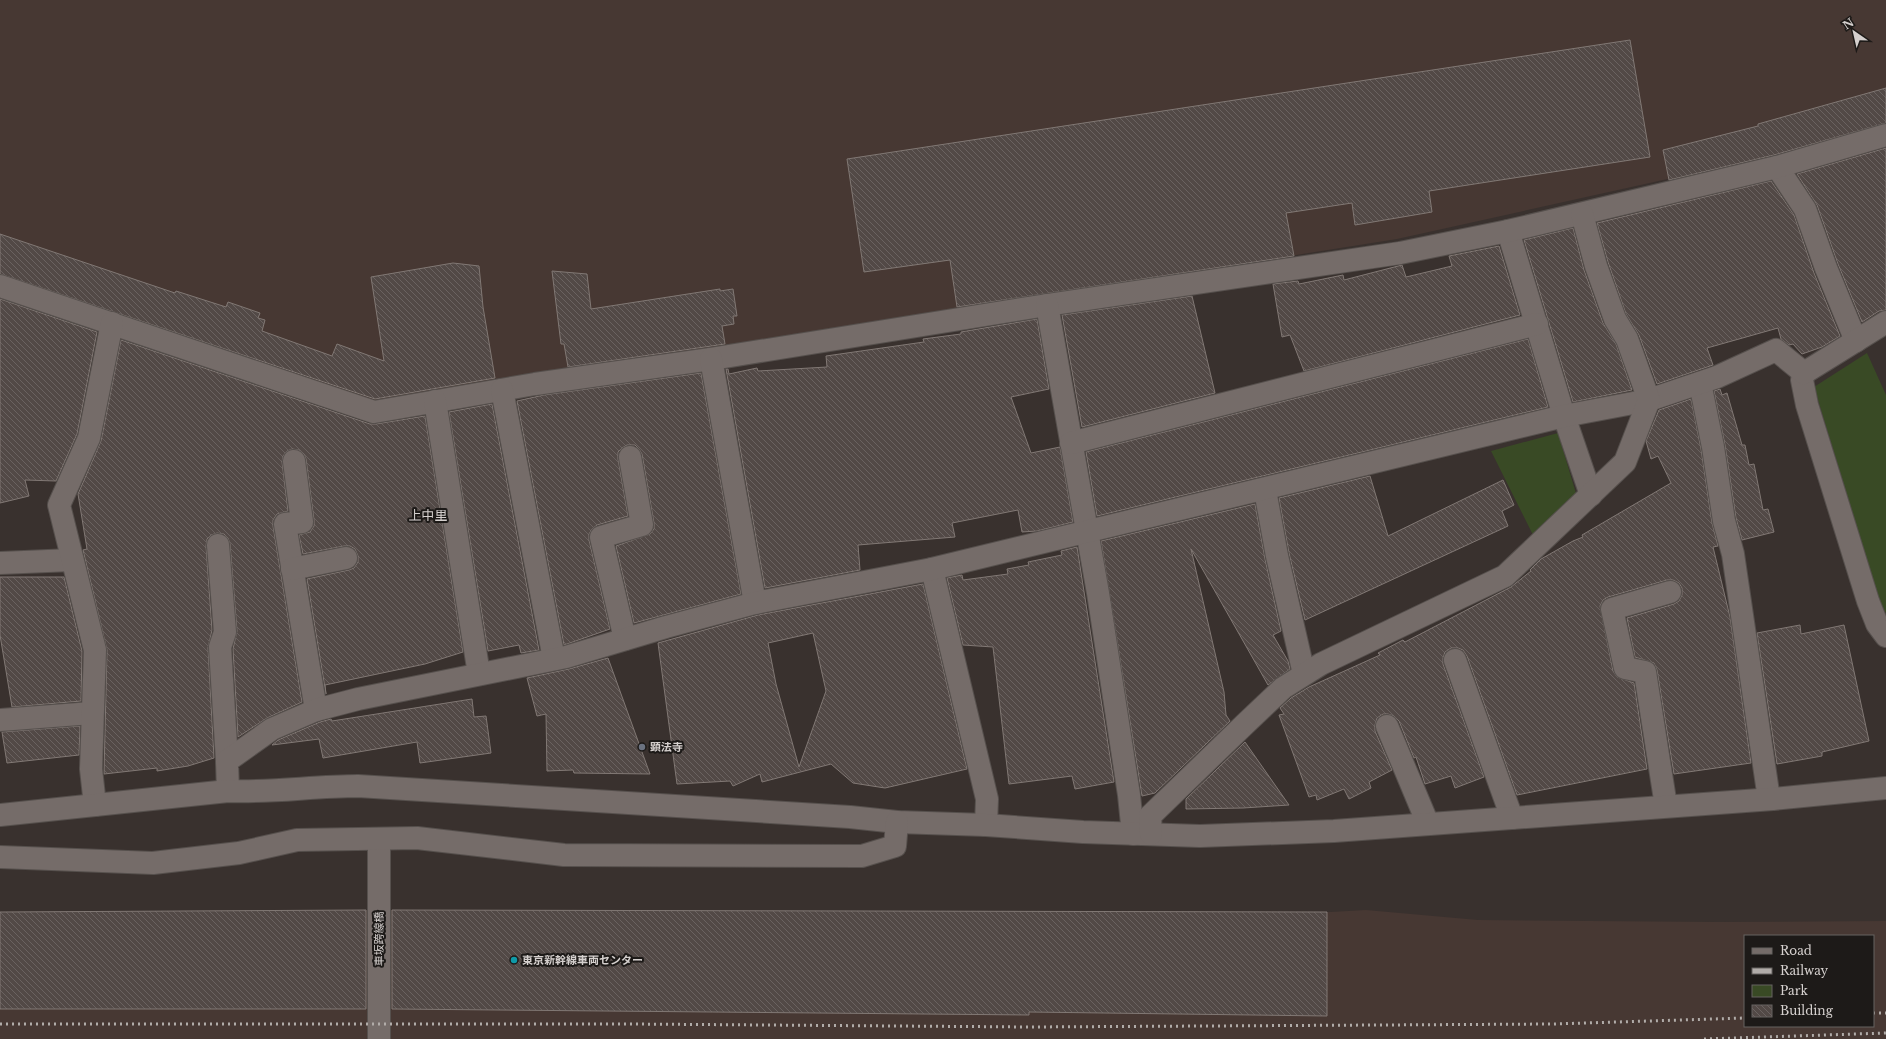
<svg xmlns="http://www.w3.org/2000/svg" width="1886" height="1039" font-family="'Libre Baskerville','Noto Sans JP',serif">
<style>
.built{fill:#473833;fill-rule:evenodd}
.green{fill:#394a25}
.building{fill:url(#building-back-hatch);stroke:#817874;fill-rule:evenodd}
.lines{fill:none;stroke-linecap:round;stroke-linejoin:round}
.minor-casing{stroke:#56504d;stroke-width:24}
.minor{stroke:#756c69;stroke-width:22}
.rail{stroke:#b1aca9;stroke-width:3;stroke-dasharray:2 4;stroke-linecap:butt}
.worship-dot{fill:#6b7280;stroke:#1d1a18;stroke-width:1.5}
.culture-dot{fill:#0f9aa8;stroke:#1d1a18;stroke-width:1.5}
.labels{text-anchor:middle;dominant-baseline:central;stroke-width:4;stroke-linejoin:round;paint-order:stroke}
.poi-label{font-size:11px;font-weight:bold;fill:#d5d0ce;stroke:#1d1a18;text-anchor:start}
.street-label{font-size:11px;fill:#d5d0ce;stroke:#1d1a18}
.quarter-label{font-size:13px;fill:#d5d0ce;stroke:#1d1a18}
</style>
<defs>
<pattern id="building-back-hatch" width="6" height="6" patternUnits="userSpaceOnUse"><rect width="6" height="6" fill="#524946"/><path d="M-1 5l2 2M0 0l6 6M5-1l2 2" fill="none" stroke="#6a6260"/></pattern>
</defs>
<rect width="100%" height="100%" fill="#39312e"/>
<g class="built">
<path d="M 0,0 L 1886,0 L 1886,124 L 1767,157 L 1397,239 L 867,323 L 376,404 L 0,276 Z"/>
<path d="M 409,910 L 1313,913 L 1366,910 L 1478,920 L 1717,922 L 1886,921 L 1886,1039 L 0,1039 L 0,912 ZM 1745,936 L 1873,936 L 1873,1026 L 1745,1026 Z"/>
</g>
<g class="green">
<path d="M 1867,353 L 1886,395 L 1886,612 L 1883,613 L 1814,387 Z"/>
<path d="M 1558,433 L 1578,500 L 1534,537 L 1491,451 Z"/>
</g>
<g class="building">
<path d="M 1630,40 L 1650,157 L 1429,191 L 1432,212 L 1355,225 L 1352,203 L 1286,213 L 1294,256 L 957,307 L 950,260 L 864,272 L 847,159 Z"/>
<path d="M 1886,88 L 1886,123 L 1774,155 L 1669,180 L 1663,150 L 1758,126 L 1758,124 Z"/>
<path d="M 1886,148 L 1886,310 L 1879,311 L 1862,322 L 1838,264 L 1817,205 L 1797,174 Z"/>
<path d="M 1771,181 L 1794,215 L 1814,273 L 1840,336 L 1822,347 L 1802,354 L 1793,344 L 1789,345 L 1781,339 L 1778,328 L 1707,348 L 1713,365 L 1657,384 L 1639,335 L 1626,314 L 1608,262 L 1597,223 Z"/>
<path d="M 1573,228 L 1584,270 L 1603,323 L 1616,344 L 1632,390 L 1573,402 L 1524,240 Z"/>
<path d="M 0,234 L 175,293 L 176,291 L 226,307 L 228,302 L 260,313 L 258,318 L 265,320 L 262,331 L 332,356 L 337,344 L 384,361 L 371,277 L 453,263 L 479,266 L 483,307 L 495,378 L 375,399 L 0,274 Z"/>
<path d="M 1499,246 L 1520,315 L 1304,371 L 1290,335 L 1282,337 L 1273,284 L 1298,281 L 1299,284 L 1343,275 L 1344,280 L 1402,265 L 1406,277 L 1452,266 L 1449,256 Z"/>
<path d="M 552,271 L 587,274 L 591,309 L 720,289 L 720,291 L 733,289 L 737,316 L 733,316 L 734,324 L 722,326 L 725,344 L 568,367 L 564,344 L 561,344 Z"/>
<path d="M 1192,296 L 1215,393 L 1082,427 L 1062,315 Z"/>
<path d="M 0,299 L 97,332 L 77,434 L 56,481 L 25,480 L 29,496 L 0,503 Z"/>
<path d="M 1037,319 L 1049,389 L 1011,397 L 1031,453 L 1060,447 L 1073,522 L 1037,531 L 1022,532 L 1018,510 L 952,523 L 955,537 L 858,545 L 860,570 L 765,588 L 726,369 L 728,369 L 729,374 L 757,368 L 758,371 L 827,367 L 826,356 L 924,342 L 923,339 L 961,334 L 961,332 Z"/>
<path d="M 1528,339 L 1548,407 L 1097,516 L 1086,452 Z"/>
<path d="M 121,340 L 370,424 L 376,424 L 425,416 L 463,652 L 425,664 L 325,685 L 326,694 L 307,579 L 349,570 L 354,568 L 358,562 L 358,556 L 355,549 L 350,546 L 344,546 L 303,554 L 299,535 L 310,532 L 314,526 L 314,520 L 306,459 L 304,454 L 299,450 L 292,449 L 287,451 L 283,456 L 282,462 L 288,511 L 277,514 L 273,520 L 273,526 L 302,702 L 267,718 L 238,737 L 233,649 L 237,631 L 230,544 L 228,538 L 224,534 L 217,533 L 211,535 L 207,539 L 206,546 L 212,630 L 208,648 L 214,758 L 188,766 L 157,771 L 157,768 L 104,774 L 107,650 L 83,550 L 87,549 L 78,494 L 101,441 Z"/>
<path d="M 701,373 L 741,594 L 634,623 L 616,546 L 650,534 L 654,529 L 654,523 L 642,454 L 639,449 L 635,445 L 627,445 L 622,448 L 618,452 L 618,459 L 628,516 L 597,525 L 592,529 L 589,534 L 589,540 L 610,629 L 564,645 L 517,401 L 544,395 Z"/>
<path d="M 1720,389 L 1722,395 L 1727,393 L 1742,445 L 1745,445 L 1749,465 L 1754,464 L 1763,510 L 1768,509 L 1774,532 L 1742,540 L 1736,518 L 1725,445 L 1714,391 Z"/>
<path d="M 1691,399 L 1701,449 L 1712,523 L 1718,546 L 1713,547 L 1730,617 L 1751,763 L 1674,774 L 1657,670 L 1654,663 L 1635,657 L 1627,618 L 1674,604 L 1679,601 L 1682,595 L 1682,588 L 1679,583 L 1673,580 L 1667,580 L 1608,597 L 1603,600 L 1600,606 L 1613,671 L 1617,677 L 1634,683 L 1647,769 L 1517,795 L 1467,656 L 1463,650 L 1458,648 L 1451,648 L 1445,652 L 1443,658 L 1443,664 L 1484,777 L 1455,788 L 1451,776 L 1425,784 L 1416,757 L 1414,758 L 1399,721 L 1394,716 L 1388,714 L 1383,714 L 1377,718 L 1375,725 L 1375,731 L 1392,770 L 1369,782 L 1371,788 L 1349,799 L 1344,789 L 1317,800 L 1316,795 L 1309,797 L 1279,715 L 1284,714 L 1280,708 L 1291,698 L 1309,687 L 1380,655 L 1378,653 L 1403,640 L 1405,642 L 1511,587 L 1531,571 L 1530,570 L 1541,559 L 1573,541 L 1583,537 L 1582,535 L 1671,483 L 1658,456 L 1651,459 L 1646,441 L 1659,410 Z"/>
<path d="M 492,404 L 539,650 L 521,653 L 519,645 L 488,651 L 449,412 Z"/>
<path d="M 1370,476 L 1388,536 L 1503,480 L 1514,505 L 1502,511 L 1508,526 L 1305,620 L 1289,553 L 1279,498 Z"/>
<path d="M 1255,504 L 1265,559 L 1281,631 L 1273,635 L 1288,661 L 1290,669 L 1268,685 L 1191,549 L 1224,692 L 1226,715 L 1230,721 L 1155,793 L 1142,796 L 1101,541 Z"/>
<path d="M 1077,547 L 1114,782 L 1075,789 L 1072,776 L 1009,784 L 993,647 L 963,645 L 947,578 L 962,575 L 963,580 L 1008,574 L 1007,569 L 1029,565 L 1028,562 L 1062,555 L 1061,551 Z"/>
<path d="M 0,577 L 64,577 L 82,651 L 81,701 L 12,707 L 0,635 Z"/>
<path d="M 923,584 L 967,769 L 885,788 L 853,783 L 831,764 L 762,782 L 760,774 L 733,786 L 730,781 L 677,784 L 658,643 L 758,615 ZM 813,633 L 826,691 L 799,767 L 776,684 L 768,643 Z"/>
<path d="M 1800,625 L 1801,634 L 1844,625 L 1869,741 L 1822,752 L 1822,756 L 1777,764 L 1757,633 Z"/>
<path d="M 608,658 L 650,774 L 574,773 L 573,770 L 547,771 L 546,714 L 537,716 L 527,678 L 569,669 Z"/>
<path d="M 472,699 L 474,717 L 486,716 L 491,753 L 420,763 L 417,742 L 323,758 L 319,739 L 272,745 L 278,740 L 320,722 L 331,719 L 332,721 Z"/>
<path d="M 80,726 L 79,755 L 7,763 L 2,732 Z"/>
<path d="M 1245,742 L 1289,805 L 1243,808 L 1186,809 L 1186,799 Z"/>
<path d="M 366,910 L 366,1009 L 0,1009 L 0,912 Z"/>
<path d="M 392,910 L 1327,912 L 1327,1016 L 1029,1012 L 1029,1015 L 392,1009 Z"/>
</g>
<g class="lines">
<defs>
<g id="minor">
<path d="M 1777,167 L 1805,209 L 1826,268 L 1856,341"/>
<path d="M 1508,231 L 1564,416 L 1591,495"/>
<path d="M 0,286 L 374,412 L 535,384 L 711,359 L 1047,305 L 1400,253 L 1508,231 L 1777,167 L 1886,135"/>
<path d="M 1047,305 L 1098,593 L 1129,795 L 1133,834"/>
<path d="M 711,359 L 755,603"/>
<path d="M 1804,373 L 1802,380 L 1807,405 L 1868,601 L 1877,624 L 1886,636"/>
<path d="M 1700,383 L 1713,447 L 1724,521 L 1733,554 L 1769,799"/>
<path d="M 502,390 L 554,659"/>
<path d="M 435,401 L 479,674"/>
<path d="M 1071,443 L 1537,324"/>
<path d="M 294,461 L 302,522 L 285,524 L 316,710"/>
<path d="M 1265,490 L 1277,556 L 1304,674"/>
<path d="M 218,545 L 225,632 L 220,647 L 227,761"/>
<path d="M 0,563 L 72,560"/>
<path d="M 292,569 L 346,558"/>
<path d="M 932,569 L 987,799 L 986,825"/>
<path d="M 625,639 L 601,537 L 642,525 L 630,457"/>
<path d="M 1455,660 L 1512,818"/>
<path d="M 0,720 L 92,713"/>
<path d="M 1387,726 L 1428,824"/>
<path d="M 228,791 L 227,761 L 272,729 L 316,710 L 358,699 L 566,657 L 666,627 L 755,603 L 932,569 L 1564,416 L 1649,400 L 1717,377 L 1776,350 L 1804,373 L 1886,322"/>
<path d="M 95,805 L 91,769 L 95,650 L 59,505 L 89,438 L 112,323"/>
<path d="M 1666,806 L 1645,672 L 1625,668 L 1612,609 L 1670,592"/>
<path d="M 0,815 L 228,791 C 271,793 314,786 358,786 L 850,817 L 897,822 L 986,825 L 1083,832 L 1200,836 L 1334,831 L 1773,799 L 1886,788"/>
<path d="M 1151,834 L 1150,816 L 1244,725 L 1283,688 L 1321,664 L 1505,576 L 1625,462 L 1649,400 L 1627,339 L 1615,319 L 1596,266 L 1582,214"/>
<path d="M 379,839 L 379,1039"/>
<path d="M 0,857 L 153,863 L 239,853 L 297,840 L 417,838 L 564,855 L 862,856 L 895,846 L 897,822"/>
</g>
</defs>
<use href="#minor" class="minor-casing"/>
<use href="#minor" class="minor"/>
<g class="rail">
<path d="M 1873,1013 L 1886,1013"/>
<path d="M 0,1024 L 631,1024 L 1030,1027 L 1553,1024 L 1745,1018"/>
<path d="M 1704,1039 L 1886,1033"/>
</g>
</g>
<circle class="worship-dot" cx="642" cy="747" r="4"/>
<circle class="culture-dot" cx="514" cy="960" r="4"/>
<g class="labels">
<g class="poi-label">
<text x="650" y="747">顕法寺</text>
<text x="522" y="960">東京新幹線車両センター</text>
</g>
<g class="street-label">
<text transform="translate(379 939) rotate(-90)">車坂跨線橋</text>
</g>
<g class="quarter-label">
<text x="428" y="515">上中里</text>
</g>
</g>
<rect x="1744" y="935" width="130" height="92" fill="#1d1a18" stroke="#676361"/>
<rect x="1752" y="948" width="20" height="6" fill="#756c69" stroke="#676361"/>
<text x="1780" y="955" font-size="12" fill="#d5d0ce">Road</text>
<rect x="1752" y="968" width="20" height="6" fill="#b1aca9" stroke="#676361"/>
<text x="1780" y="975" font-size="12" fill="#d5d0ce">Railway</text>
<rect x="1752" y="985" width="20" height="12" fill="#394a25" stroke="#676361"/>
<text x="1780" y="995" font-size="12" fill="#d5d0ce">Park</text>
<rect x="1752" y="1005" width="20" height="12" fill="url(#building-back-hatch)" stroke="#676361"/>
<text x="1780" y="1015" font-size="12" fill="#d5d0ce">Building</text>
<g transform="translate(1854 32) rotate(326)" stroke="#1d1a18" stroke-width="3" paint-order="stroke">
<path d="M0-3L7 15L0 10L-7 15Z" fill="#d5d0ce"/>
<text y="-6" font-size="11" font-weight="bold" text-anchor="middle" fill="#d5d0ce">N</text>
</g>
</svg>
